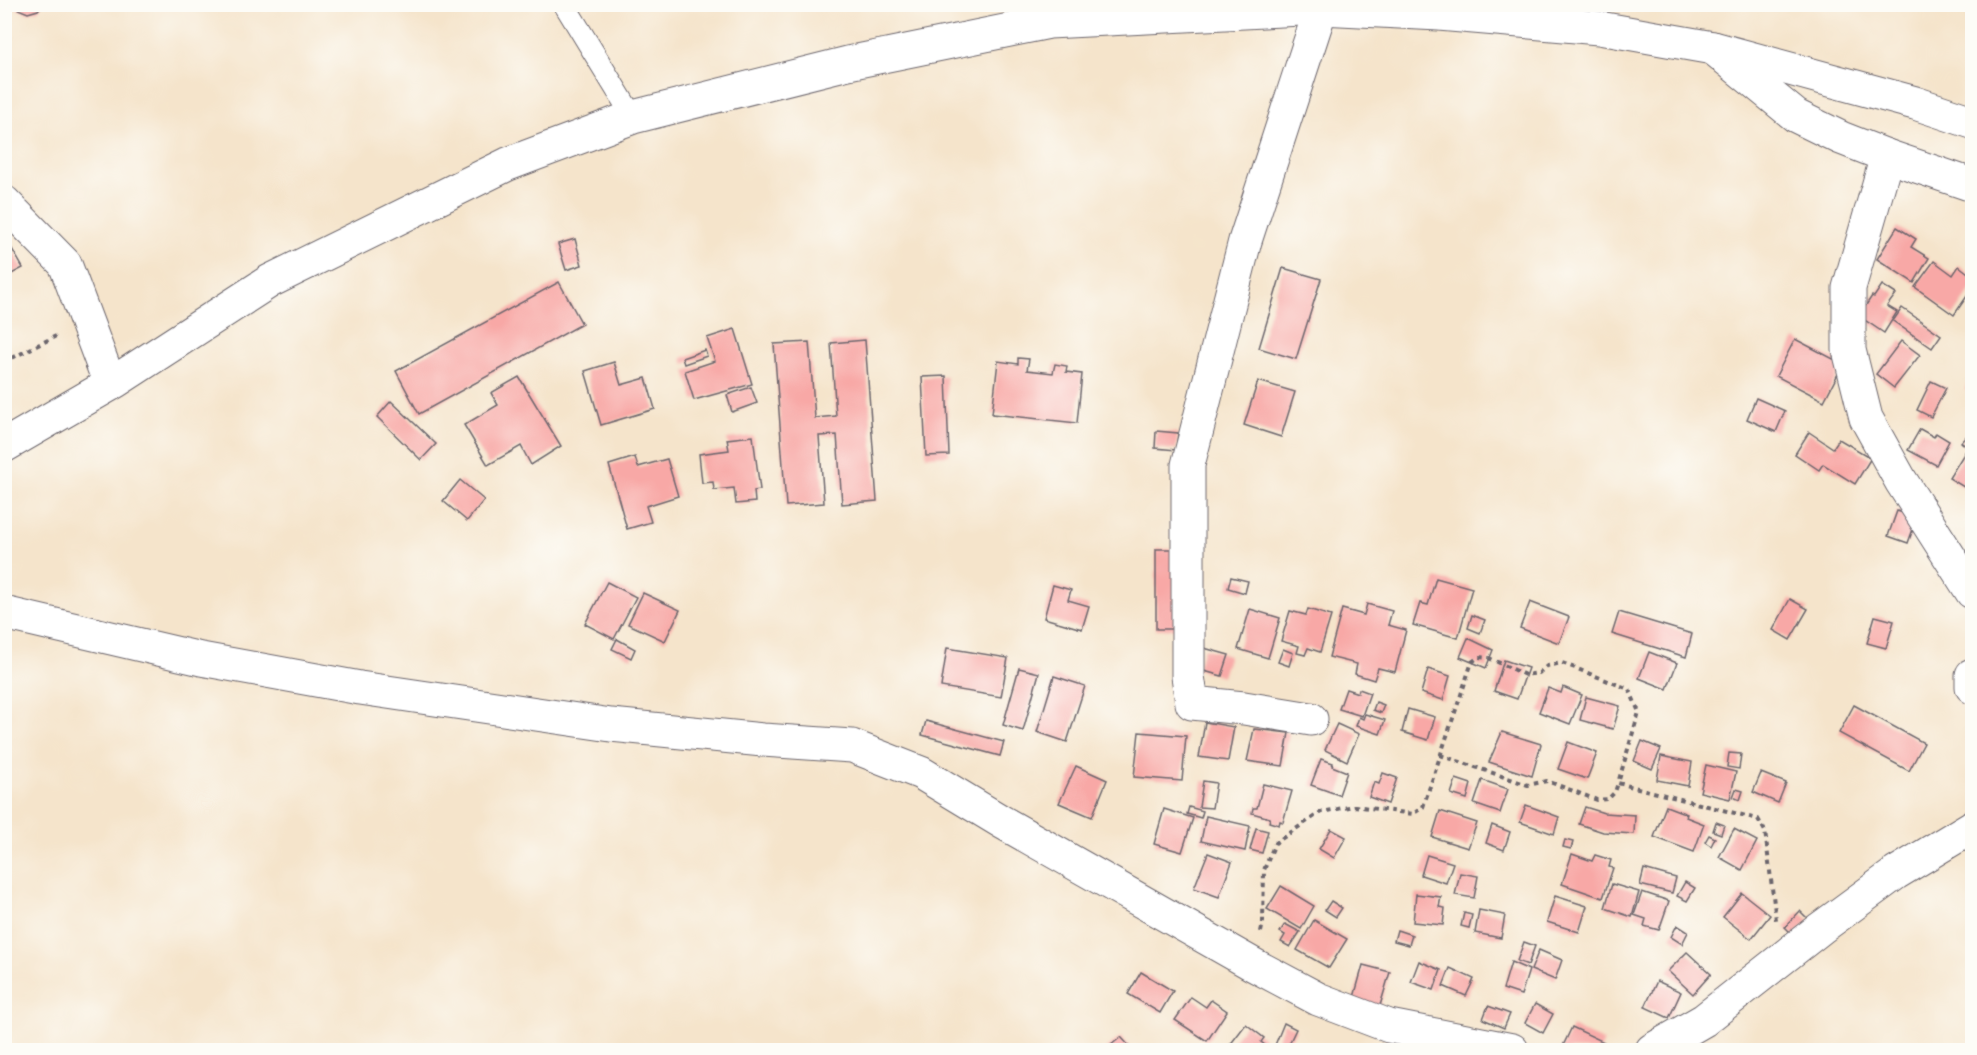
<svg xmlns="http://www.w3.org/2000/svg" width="1977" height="1055" font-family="Kalam,sans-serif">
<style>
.building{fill:#f8a8a6}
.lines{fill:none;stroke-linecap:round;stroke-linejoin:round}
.lane-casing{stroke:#6c666d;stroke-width:23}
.street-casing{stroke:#6c666d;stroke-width:35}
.secondary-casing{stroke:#6c666d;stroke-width:35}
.path{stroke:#6c666d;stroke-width:4;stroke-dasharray:4.5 4.5;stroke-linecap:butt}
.lane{stroke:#fff;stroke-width:21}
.street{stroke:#fff;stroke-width:33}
.secondary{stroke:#fff;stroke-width:33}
</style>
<rect width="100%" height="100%" fill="#fdfcf7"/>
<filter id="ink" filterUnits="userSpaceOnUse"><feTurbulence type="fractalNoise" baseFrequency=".0167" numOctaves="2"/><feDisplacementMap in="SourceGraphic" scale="12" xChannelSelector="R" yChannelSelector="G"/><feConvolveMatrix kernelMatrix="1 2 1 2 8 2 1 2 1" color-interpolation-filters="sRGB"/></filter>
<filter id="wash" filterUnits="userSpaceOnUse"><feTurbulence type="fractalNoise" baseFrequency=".008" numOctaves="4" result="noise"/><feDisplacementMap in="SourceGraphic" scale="24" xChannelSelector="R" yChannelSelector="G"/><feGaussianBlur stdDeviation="1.35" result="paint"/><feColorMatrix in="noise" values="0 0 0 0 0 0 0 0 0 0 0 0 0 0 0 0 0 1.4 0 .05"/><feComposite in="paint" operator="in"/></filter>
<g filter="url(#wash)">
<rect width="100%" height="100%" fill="#f5e4cb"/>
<g id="blocks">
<g class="building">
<path d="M 14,4 L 43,4 L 38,10 L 28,13 L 18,9 Z"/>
<path d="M 1897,227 L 1916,239 L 1911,247 L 1929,258 L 1914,283 L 1877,259 Z"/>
<path d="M 4,235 L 23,268 L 4,278 Z"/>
<path d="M 575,239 L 582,265 L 566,270 L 558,244 Z"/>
<path d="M 1934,261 L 1953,275 L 1959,266 L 1972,276 L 1972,289 L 1954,315 L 1915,287 Z"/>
<path d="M 1283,268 L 1321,279 L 1296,359 L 1259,348 Z"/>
<path d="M 559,282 L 582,324 L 419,414 L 396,371 Z"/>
<path d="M 1882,285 L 1896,294 L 1887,306 L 1897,312 L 1884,333 L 1859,316 L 1872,296 L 1874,297 Z"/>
<path d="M 1902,308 L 1941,335 L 1932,348 L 1893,321 Z"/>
<path d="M 735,329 L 752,384 L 694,400 L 685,371 L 715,361 L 707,338 Z"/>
<path d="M 1795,339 L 1843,364 L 1824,401 L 1776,376 Z"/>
<path d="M 865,340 L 877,501 L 842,504 L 837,435 L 819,436 L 824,503 L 786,506 L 774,344 L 809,342 L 815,418 L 836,416 L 831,343 Z"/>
<path d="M 1901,341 L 1920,355 L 1894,388 L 1876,374 Z"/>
<path d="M 705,350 L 707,356 L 684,364 L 682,358 Z"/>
<path d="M 1018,358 L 1029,359 L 1027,370 L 1053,373 L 1055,364 L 1067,366 L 1066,372 L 1082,374 L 1077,423 L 992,414 L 998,361 L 1018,364 Z"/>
<path d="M 614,362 L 621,385 L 646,378 L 655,409 L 601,425 L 585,371 Z"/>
<path d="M 1972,373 L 1972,393 L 1965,390 Z"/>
<path d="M 946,376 L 949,455 L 926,456 L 922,377 Z"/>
<path d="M 519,377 L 561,446 L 531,465 L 521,446 L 488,465 L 464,425 L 498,405 L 491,393 Z"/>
<path d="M 1258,381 L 1295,392 L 1281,437 L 1244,425 Z"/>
<path d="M 1931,381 L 1946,388 L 1931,417 L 1917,410 Z"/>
<path d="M 751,387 L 757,403 L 732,412 L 727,395 Z"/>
<path d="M 1756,398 L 1785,411 L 1776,432 L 1747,419 Z"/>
<path d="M 391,401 L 436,444 L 421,460 L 377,417 Z"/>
<path d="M 1920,429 L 1934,437 L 1936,433 L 1949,441 L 1936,465 L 1908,450 Z"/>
<path d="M 1156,431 L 1178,433 L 1176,450 L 1155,448 Z"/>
<path d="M 1971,431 L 1972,432 L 1972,452 L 1961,442 Z"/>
<path d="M 1809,432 L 1833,448 L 1839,439 L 1871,458 L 1855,484 L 1823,464 L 1819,470 L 1795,454 Z"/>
<path d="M 753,436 L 760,490 L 754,491 L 755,502 L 736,504 L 734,488 L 714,490 L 713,482 L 702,483 L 699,454 L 729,450 L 727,439 Z"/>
<path d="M 1965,452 L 1972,456 L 1972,492 L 1949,478 Z"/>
<path d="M 635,457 L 638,467 L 667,459 L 678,496 L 646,506 L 651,522 L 627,529 L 609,465 Z"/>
<path d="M 460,480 L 484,500 L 467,521 L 443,501 Z"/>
<path d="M 1897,511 L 1917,518 L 1908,543 L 1888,536 Z"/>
<rect x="1156" y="549" width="19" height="80"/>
<path d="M 1231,577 L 1248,581 L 1245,593 L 1228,588 Z"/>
<path d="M 1436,578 L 1472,588 L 1458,638 L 1413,625 L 1420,603 L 1428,605 Z"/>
<path d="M 607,582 L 636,597 L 614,639 L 585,624 Z"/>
<path d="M 1053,585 L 1071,590 L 1068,600 L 1089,606 L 1082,629 L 1044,618 Z"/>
<path d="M 643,593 L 680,610 L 665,641 L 628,624 Z"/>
<path d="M 1790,599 L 1808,609 L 1790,640 L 1773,630 Z"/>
<path d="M 1530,602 L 1569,617 L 1559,643 L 1520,628 Z"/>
<path d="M 1367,604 L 1392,611 L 1388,625 L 1406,630 L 1395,672 L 1378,668 L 1374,680 L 1355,674 L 1357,664 L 1329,657 L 1342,609 L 1364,615 Z"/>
<path d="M 1250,609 L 1280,618 L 1268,658 L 1238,649 Z"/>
<path d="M 1308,609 L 1331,616 L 1320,652 L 1308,648 L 1305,655 L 1297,653 L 1299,646 L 1281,641 L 1290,611 L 1306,615 Z"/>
<path d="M 1619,612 L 1692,634 L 1686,657 L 1612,634 Z"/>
<path d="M 1472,615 L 1485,620 L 1480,633 L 1468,628 Z"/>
<path d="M 1875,616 L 1894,621 L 1886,648 L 1867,643 Z"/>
<path d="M 1468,638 L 1493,650 L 1486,668 L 1460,657 Z"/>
<path d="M 617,639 L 635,649 L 631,658 L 612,649 Z"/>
<path d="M 947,648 L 1008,658 L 1001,697 L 941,687 Z"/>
<path d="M 1204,648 L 1229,655 L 1222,676 L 1197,669 Z"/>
<path d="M 1283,649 L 1293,653 L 1289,666 L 1278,662 Z"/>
<path d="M 1649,652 L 1677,663 L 1667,689 L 1639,678 Z"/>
<path d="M 1504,660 L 1528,668 L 1517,699 L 1494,691 Z"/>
<path d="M 1019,668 L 1039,673 L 1023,731 L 1003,725 Z"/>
<path d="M 1428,669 L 1450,676 L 1443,700 L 1421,693 Z"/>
<path d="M 1054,676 L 1085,686 L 1067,742 L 1037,732 Z"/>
<path d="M 1563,687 L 1582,695 L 1570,724 L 1539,712 L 1548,688 L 1561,693 Z"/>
<path d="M 1346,689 L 1358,693 L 1359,689 L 1370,693 L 1362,716 L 1339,709 Z"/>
<path d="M 1586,697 L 1620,706 L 1613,729 L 1580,720 Z"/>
<path d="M 1376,702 L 1384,705 L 1381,713 L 1373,710 Z"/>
<path d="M 1854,705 L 1924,743 L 1909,771 L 1839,733 Z"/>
<path d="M 1408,709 L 1435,717 L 1428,740 L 1402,732 Z"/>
<path d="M 1365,714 L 1385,720 L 1380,734 L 1356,726 L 1359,717 L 1363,719 Z"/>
<path d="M 926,721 L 1004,742 L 1000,756 L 922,735 Z"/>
<path d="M 1205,722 L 1234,727 L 1228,761 L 1199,757 Z"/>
<path d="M 1337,724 L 1359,734 L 1347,761 L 1325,750 Z"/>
<path d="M 1254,729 L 1289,733 L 1283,766 L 1247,761 Z"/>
<path d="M 1139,732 L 1186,736 L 1182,781 L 1134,777 Z"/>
<path d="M 1502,732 L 1541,744 L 1532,776 L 1489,762 Z"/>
<path d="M 1642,741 L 1661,749 L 1652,769 L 1634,761 Z"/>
<path d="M 1568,742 L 1597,753 L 1587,779 L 1558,769 Z"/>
<path d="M 1729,753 L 1741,754 L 1739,769 L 1727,767 Z"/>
<path d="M 1661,756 L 1692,762 L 1688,786 L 1657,780 Z"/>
<path d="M 1321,759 L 1333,763 L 1332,766 L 1347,772 L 1339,795 L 1311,785 Z"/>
<path d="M 1706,765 L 1736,772 L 1730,799 L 1700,792 Z"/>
<path d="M 1076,766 L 1107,780 L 1092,817 L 1059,803 Z"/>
<path d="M 1383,773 L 1397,778 L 1388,804 L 1369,797 L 1374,782 L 1379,784 Z"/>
<path d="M 1761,773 L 1786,783 L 1778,803 L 1753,792 Z"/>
<path d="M 1456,779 L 1471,784 L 1467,799 L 1451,794 Z"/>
<path d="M 1482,780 L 1508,789 L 1500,813 L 1474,804 Z"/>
<path d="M 1203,781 L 1216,783 L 1212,808 L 1199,807 Z"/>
<path d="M 1263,784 L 1292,791 L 1283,822 L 1280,821 L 1279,825 L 1269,822 L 1270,818 L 1252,813 L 1253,808 L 1257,808 Z"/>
<path d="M 1736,789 L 1743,791 L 1740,800 L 1733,797 Z"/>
<path d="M 1526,805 L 1559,817 L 1554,834 L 1520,822 Z"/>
<path d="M 1666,806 L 1687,814 L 1686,817 L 1704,824 L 1694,852 L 1654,837 Z"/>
<path d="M 1189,807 L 1203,811 L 1201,818 L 1187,814 Z"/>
<path d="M 1585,807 L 1604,813 L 1635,815 L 1634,834 L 1603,832 L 1579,824 Z"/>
<path d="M 1164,809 L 1193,818 L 1182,852 L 1154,844 Z"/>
<path d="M 1440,811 L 1477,823 L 1468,848 L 1432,837 Z"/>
<path d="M 1206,816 L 1250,826 L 1245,851 L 1201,841 Z"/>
<path d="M 1716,822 L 1724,825 L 1721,834 L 1713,831 Z"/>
<path d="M 1492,825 L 1510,832 L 1504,850 L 1486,843 Z"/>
<path d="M 1256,828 L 1268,831 L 1262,853 L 1250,850 Z"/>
<path d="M 1331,829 L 1346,837 L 1334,858 L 1319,849 Z"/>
<path d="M 1734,829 L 1757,841 L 1742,870 L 1719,857 Z"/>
<path d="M 1709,835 L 1715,838 L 1711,846 L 1705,842 Z"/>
<path d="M 1565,840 L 1573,842 L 1571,849 L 1563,847 Z"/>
<path d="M 1208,853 L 1232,862 L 1219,897 L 1194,888 Z"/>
<path d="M 1572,854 L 1592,861 L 1595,855 L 1611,860 L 1609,867 L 1613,868 L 1603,898 L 1562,884 Z"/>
<path d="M 1427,855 L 1453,863 L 1446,883 L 1421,875 Z"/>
<path d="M 1644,869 L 1676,878 L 1672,893 L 1640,885 Z"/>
<path d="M 1460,873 L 1478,876 L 1474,898 L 1455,895 Z"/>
<path d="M 1685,882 L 1695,888 L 1687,901 L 1677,896 Z"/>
<path d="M 1612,884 L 1639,892 L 1632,917 L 1605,908 Z"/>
<path d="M 1281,886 L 1314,906 L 1301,929 L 1267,909 Z"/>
<path d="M 1642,892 L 1669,901 L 1659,930 L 1644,926 L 1646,919 L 1634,915 Z"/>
<path d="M 1742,893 L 1770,915 L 1751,939 L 1723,917 Z"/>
<path d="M 1416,894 L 1441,897 L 1439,907 L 1445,908 L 1443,925 L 1413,922 Z"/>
<path d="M 1555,896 L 1587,906 L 1579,932 L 1547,922 Z"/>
<path d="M 1331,901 L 1342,908 L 1336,917 L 1325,910 Z"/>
<path d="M 1479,910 L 1505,915 L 1501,938 L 1475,933 Z"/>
<path d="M 1800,911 L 1809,920 L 1794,936 L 1785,927 Z"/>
<path d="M 1464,913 L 1472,915 L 1469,928 L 1461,926 Z"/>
<path d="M 1314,920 L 1347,939 L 1329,968 L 1297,950 Z"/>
<path d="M 1285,924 L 1300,932 L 1290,947 L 1281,942 L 1285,935 L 1280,932 Z"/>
<path d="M 1677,925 L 1688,932 L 1682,944 L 1671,937 Z"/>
<path d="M 1397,930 L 1412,935 L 1409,945 L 1394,941 Z"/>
<path d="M 1524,942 L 1535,946 L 1528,965 L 1517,961 Z"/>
<path d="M 1539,950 L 1562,960 L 1555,980 L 1531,970 Z"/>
<path d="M 1687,952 L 1711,974 L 1693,994 L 1668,971 Z"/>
<path d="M 1419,961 L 1441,970 L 1434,990 L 1411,982 Z"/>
<path d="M 1511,962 L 1529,970 L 1521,995 L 1503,989 Z"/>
<path d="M 1363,965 L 1390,972 L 1379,1009 L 1353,1001 Z"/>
<path d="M 1450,968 L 1474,979 L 1466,996 L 1443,986 Z"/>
<path d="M 1141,972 L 1173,991 L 1160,1013 L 1128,994 Z"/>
<path d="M 1657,981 L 1681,992 L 1669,1018 L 1645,1007 Z"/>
<path d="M 1191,997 L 1206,1007 L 1211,1000 L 1227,1011 L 1207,1041 L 1175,1020 Z"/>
<path d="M 1535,1004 L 1553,1014 L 1543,1033 L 1525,1023 Z"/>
<path d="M 1488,1006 L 1510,1014 L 1504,1028 L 1483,1019 Z"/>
<path d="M 1284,1023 L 1296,1029 L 1286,1050 L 1275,1045 Z"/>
<path d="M 1246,1024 L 1264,1038 L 1261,1042 L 1269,1048 L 1267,1050 L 1226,1050 Z"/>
<path d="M 1572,1027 L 1604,1042 L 1600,1050 L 1561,1050 Z"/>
<path d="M 1121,1037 L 1133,1050 L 1105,1050 Z"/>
<path d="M 1381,1044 L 1395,1050 L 1378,1050 Z"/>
</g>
</g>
</g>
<g filter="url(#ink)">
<use href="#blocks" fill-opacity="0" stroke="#6c666d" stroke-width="1.5"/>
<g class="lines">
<defs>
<path id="lane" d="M 564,4 L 633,117"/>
<g id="street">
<path d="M 1713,48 L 1796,116 L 1841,138 L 1887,156 L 1972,185"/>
<path d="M 1887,156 L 1849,288 L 1849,350 L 1866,418 L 1901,481 L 1972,592"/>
<path d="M 4,202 L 65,264 L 110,384"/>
<path d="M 4,613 L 201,659 L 360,688 L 611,725 L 763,740 L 852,746 L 921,773 L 1002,822 L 1254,965 L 1318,999 L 1389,1026 L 1512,1050"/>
<path d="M 1972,675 L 1972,687"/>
<path d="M 1311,719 L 1244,708 L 1192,703 L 1188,676 L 1188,465 L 1245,241 L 1321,8"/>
<path d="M 1652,1050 L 1704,1020 L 1821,928 L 1896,873 L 1972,827"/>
</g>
<path id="secondary" d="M 4,446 L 116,381 L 270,281 L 508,164 L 633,117 L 848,63 L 1049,22 L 1321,8 L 1439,14 L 1599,28 L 1713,48 L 1915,103 L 1972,122"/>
</defs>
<use href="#lane" class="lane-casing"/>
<use href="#street" class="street-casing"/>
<use href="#secondary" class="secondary-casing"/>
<g class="path">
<path d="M 4,362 L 56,336"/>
<path d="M 1440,755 L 1528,785 L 1547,781 L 1597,800 L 1608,799 L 1615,792 L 1618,783"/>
<path d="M 1261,932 L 1263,922 L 1264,870 L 1275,843 L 1321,812 L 1355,806 L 1413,814 L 1423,807 L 1472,662 L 1479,657 L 1489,658 L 1525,675 L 1539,673 L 1547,666 L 1562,663 L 1629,689 L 1639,712 L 1618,783 L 1758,819 L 1765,831 L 1776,920"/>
</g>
<use href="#lane" class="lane"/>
<use href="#street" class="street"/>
<use href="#secondary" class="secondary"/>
</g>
</g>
<rect width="1977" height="1055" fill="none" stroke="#fdfcf7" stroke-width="24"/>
</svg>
